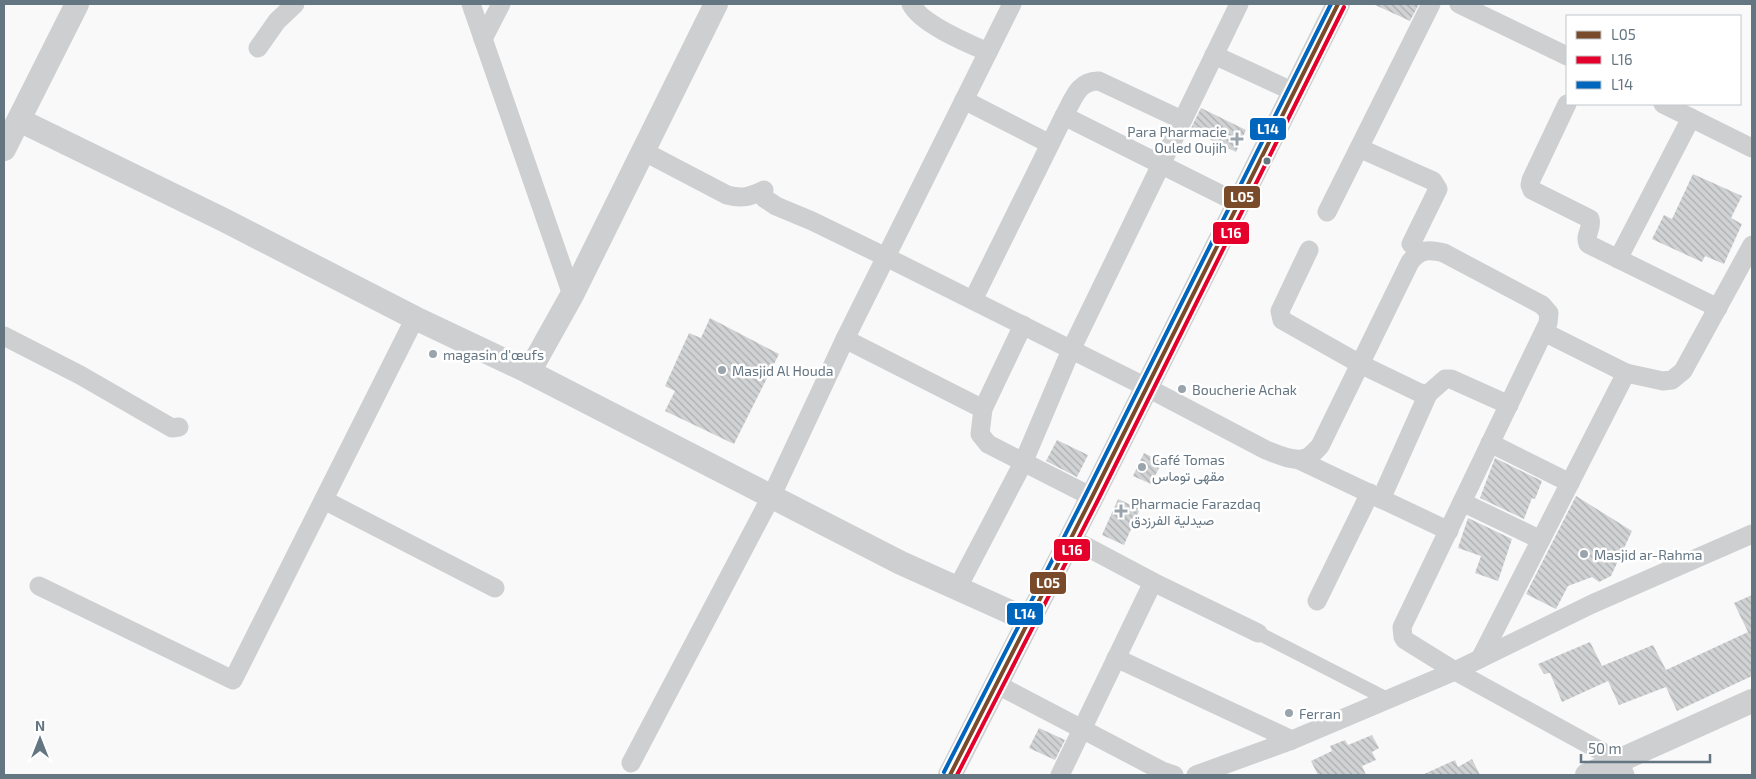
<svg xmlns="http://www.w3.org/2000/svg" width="1756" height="779" font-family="'Exo 2',Vazirmatn,sans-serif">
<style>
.building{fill:url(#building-back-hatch)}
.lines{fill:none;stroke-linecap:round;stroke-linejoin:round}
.pedestrian{stroke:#cecfd0;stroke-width:14}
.minor{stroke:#cecfd0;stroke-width:19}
.tertiary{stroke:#cecfd0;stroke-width:24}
.bus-1-casing{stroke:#fff;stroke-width:8}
.bus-2-casing{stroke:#fff;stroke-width:8}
.bus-3-casing{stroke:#fff;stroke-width:8}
.bus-1{stroke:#7a4b2a;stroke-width:4}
.bus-2{stroke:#e4002b;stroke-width:4}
.bus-3{stroke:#0065bd;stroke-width:4}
.poi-dot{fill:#99a4ac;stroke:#fff;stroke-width:2}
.bus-dot{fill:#657683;stroke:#fff;stroke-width:2}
.labels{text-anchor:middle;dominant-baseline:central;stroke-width:5;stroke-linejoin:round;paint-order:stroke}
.poi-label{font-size:14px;fill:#657683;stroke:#fff;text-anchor:start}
.line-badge{stroke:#fff;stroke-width:2}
.badge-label{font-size:14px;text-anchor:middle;font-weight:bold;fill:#fff}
</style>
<defs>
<pattern id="building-back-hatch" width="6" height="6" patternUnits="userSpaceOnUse" patternTransform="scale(1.25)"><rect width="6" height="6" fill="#d0d2d3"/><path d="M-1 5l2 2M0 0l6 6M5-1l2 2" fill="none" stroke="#acafb1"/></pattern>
</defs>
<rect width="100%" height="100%" fill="#f9f9f9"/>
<g class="building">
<path d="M 1373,4 L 1419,4 L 1410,21 Z"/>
<path d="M 1201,108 L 1246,130 L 1236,152 L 1190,130 Z"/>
<path d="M 1693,174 L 1742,196 L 1731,218 L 1742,224 L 1724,264 L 1705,256 L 1702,262 L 1652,239 L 1664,215 L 1672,219 Z"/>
<path d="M 710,318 L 779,354 L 734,444 L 665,411 L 675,391 L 665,386 L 689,333 L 701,338 Z"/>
<path d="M 1057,440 L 1088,455 L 1077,477 L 1046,461 Z"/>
<path d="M 1144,453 L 1162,462 L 1151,484 L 1133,476 Z"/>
<path d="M 1495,458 L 1542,481 L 1535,499 L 1532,498 L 1524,519 L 1480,498 Z"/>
<path d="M 1576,496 L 1632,531 L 1611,576 L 1599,582 L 1592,577 L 1568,586 L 1556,609 L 1526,594 Z"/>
<path d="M 1118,499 L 1140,509 L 1124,545 L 1102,535 Z"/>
<path d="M 1468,518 L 1512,539 L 1498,581 L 1475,573 L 1481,556 L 1458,548 Z"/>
<path d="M 1752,595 L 1752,676 L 1677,711 L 1666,687 L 1619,705 L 1608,681 L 1562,702 L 1550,673 L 1544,674 L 1538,664 L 1590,642 L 1602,666 L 1653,645 L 1666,670 L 1748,632 L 1734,603 Z"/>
<path d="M 1039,728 L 1065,740 L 1055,760 L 1029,748 Z"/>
<path d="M 1372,735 L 1379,748 L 1372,752 L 1376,760 L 1362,766 L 1366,775 L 1318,775 L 1311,761 L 1332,751 L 1330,746 L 1345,740 L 1348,745 Z"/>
<path d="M 1472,759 L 1480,775 L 1422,775 L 1455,760 L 1458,767 Z"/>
</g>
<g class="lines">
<path class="pedestrian" d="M 1258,633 L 1389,700"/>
<g class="minor">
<path d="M 471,4 L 572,295"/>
<path d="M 911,4 C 921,24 967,43 988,52"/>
<path d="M 1459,4 L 1567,56"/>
<path d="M 483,39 L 501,4"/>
<path d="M 258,48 L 277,21 L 295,4"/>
<path d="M 1214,55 L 1294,92"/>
<path d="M 964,100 L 1050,144"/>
<path d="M 1567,104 L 1531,180 L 1530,185 L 1532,190 L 1590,219 C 1593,228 1584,235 1588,244 L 1718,308"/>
<path d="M 1663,104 L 1752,148"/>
<path d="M 1064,116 L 1238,203"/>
<path d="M 1359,148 L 1433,181 L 1438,189 L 1411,244"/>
<path d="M 643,151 L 727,195 C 742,199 750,197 764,190"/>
<path d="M 764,198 L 776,206 L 812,221 L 886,257 L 1146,387 L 1266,450 C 1277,454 1296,464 1308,457 C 1312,455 1316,450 1320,446 L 1410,262 C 1420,249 1429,249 1444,253 L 1542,305 L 1549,313 L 1548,323 L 1402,627 L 1403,637 L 1405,640 L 1455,671 L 1619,761 L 1625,775"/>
<path d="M 1327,212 L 1431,4"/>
<path d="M 1309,250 L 1280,311 L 1282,320 L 1360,364 L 1420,393 L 1428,394 L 1445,379 L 1451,379 L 1509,405"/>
<path d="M 1618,259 L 1691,118"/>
<path d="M 973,300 L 1064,116 C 1073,100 1078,80 1099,81 L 1182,120"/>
<path d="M 1023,325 L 983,409 L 980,434 L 988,444 L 1092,497"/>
<path d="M 1544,332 L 1626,373 L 1663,381 L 1672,380 L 1683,371 L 1752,245"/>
<path d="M 4,336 L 80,375 L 172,428 L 179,427"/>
<path d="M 845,339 L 983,409"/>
<path d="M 1490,443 L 1570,483"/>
<path d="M 1299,460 L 1449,531"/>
<path d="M 1381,499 L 1428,394"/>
<path d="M 324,500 L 495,588"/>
<path d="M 1462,502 L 1541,540"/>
<path d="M 1070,538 L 1153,582 L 1258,633"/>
<path d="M 39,586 L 233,680 L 415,318"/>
<path d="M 957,589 L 1023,463 L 1071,350 L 1239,4"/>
<path d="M 1317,601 L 1370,493"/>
<path d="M 1116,658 L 1292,740"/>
<path d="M 1480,659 L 1626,373"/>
<path d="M 996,684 L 1162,771 L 1174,775"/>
<path d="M 631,763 L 772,495 L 845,339 L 1012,4"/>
<path d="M 1060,775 L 1153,582"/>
<path d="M 1196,775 L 1292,740 L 1455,671 L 1592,604 L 1752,534"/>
</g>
<g class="tertiary">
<path d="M 19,120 L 224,220 L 415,318 L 529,372 L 901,563 L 1028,620"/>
<path d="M 4,149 L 77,4"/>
<path d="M 529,372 L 572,295 L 716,4"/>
<path d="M 950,775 L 1092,497 L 1338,4"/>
<path d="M 1587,775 L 1752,701"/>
</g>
<defs>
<path id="bus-1" d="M 950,775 L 1092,497 L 1338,4"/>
<path id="bus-2" d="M 957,775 L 1098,500 L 1344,7"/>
<path id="bus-3" d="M 944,772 L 1086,494 L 1331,4"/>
</defs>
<use href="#bus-1" class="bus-1-casing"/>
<use href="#bus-2" class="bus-2-casing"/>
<use href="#bus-3" class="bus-3-casing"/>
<use href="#bus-1" class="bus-1"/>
<use href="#bus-2" class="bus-2"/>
<use href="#bus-3" class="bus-3"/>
</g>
<g class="poi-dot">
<path d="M1234.5 131.5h5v5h5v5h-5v5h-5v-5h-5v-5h5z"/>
<circle cx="433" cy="354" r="5"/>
<circle cx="722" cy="370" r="5"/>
<circle cx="1182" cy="389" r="5"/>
<circle cx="1142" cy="467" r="5"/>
<path d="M1118.5 503.5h5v5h5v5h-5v5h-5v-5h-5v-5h5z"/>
<circle cx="1584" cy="554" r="5"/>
<circle cx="1289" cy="713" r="5"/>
</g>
<circle class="bus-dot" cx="1267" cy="161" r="4.5"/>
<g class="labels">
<g class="poi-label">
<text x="1227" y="131" text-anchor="end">Para Pharmacie<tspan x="1227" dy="16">Ouled Oujih</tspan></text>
<text x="443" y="354">magasin d'œufs</text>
<text x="732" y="370">Masjid Al Houda</text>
<text x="1192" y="389">Boucherie Achak</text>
<text x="1152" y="459">Café Tomas<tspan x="1152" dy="16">مقهى توماس</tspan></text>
<text x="1131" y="503">Pharmacie Farazdaq<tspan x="1131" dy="16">صيدلية الفرزدق</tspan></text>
<text x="1594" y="554">Masjid ar-Rahma</text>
<text x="1299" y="713">Ferran</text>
</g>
</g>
<g class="line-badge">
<rect x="1249" y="117" width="38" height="24" rx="5" fill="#0065bd"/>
<rect x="1223" y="185" width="38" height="24" rx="5" fill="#7a4b2a"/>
<rect x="1212" y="221" width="38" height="24" rx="5" fill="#e4002b"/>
<rect x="1053" y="538" width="38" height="24" rx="5" fill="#e4002b"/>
<rect x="1029" y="571" width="38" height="24" rx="5" fill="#7a4b2a"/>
<rect x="1006" y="602" width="38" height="24" rx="5" fill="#0065bd"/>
</g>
<g class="badge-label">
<text x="1268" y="134">L14</text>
<text x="1242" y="202">L05</text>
<text x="1231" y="238">L16</text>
<text x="1072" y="555">L16</text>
<text x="1048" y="588">L05</text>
<text x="1025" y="619">L14</text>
</g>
<rect width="1756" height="779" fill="none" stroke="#657683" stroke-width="10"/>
<rect x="1566" y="15" width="175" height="90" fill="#ffffff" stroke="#c1c8cd"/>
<rect x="1576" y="31" width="25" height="8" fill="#7a4b2a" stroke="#c1c8cd"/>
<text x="1611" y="40" font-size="15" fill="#657683">L05</text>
<rect x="1576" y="56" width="25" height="8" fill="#e4002b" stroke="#c1c8cd"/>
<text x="1611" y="65" font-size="15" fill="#657683">L16</text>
<rect x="1576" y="81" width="25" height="8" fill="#0065bd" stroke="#c1c8cd"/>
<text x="1611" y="90" font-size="15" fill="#657683">L14</text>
<g transform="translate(40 739)" stroke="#ffffff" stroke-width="4" paint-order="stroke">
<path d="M0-4L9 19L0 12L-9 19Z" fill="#657683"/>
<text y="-8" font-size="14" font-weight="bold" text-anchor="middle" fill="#657683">N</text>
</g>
<path d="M1581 754v8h129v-8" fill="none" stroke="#657683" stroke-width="2.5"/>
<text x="1588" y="754" font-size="15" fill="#657683" stroke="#ffffff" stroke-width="4" paint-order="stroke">50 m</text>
</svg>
